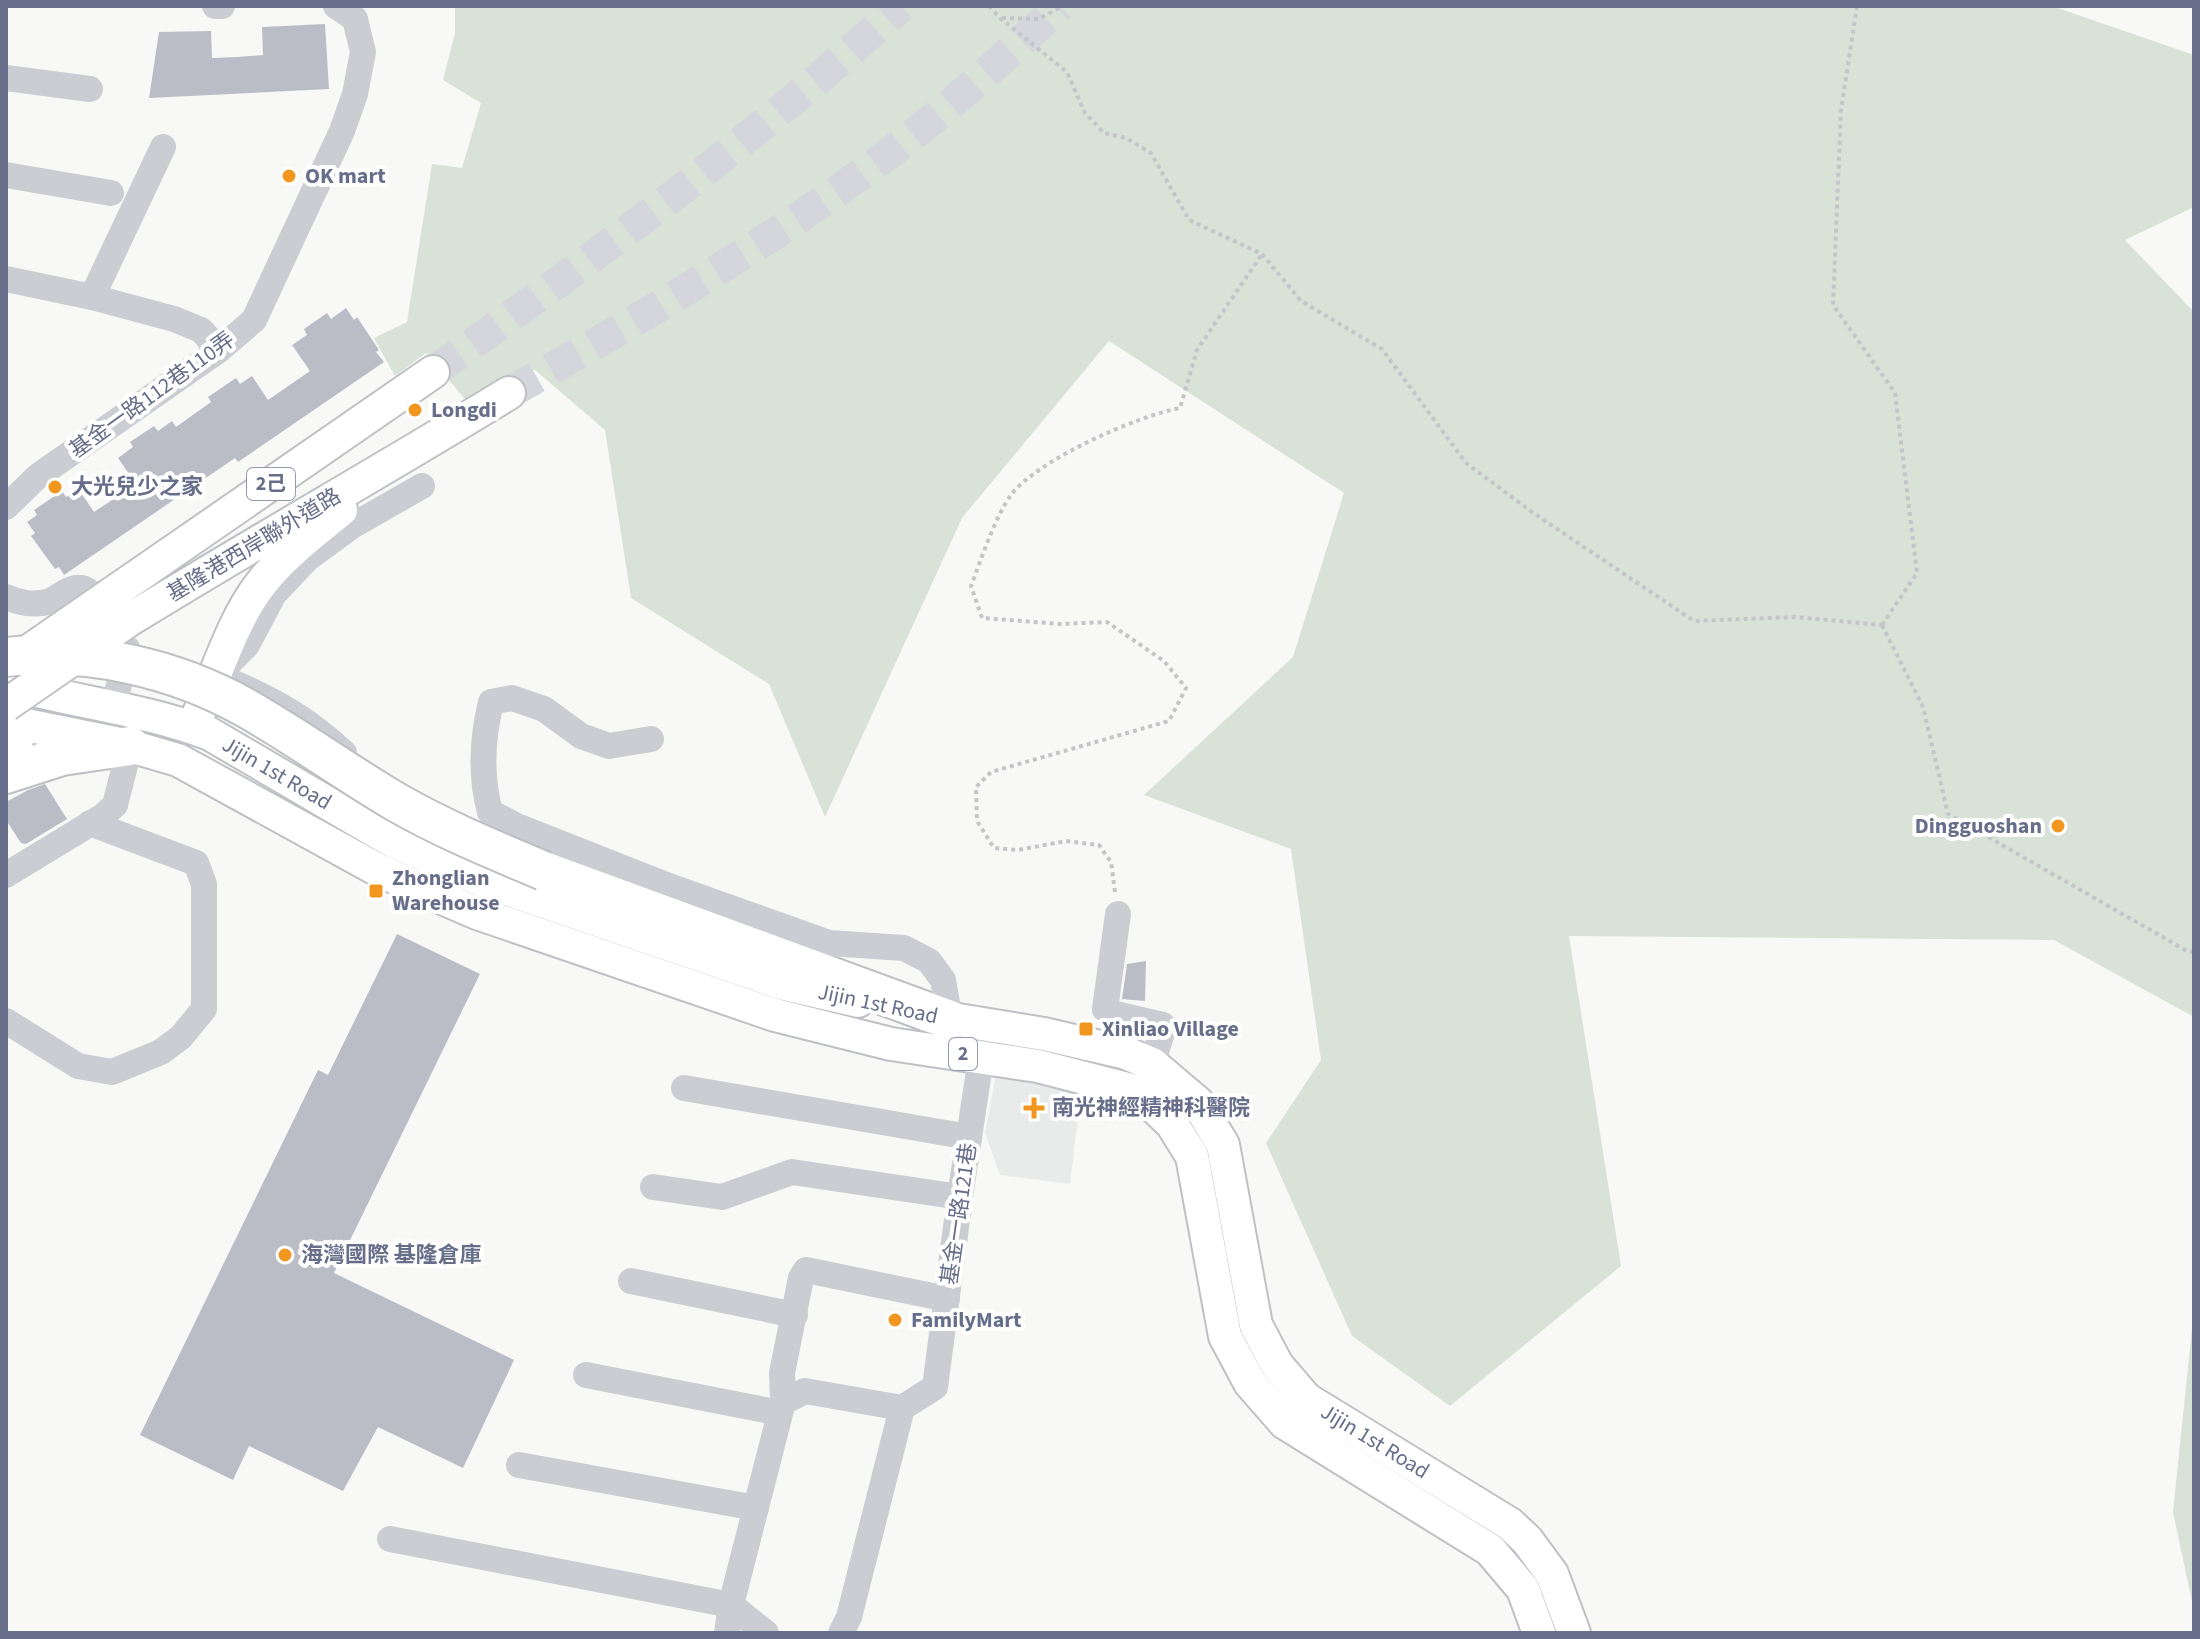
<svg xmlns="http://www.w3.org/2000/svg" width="2200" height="1639" font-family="'Source Sans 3','Noto Sans TC',sans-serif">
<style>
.built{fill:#e9eaea}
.green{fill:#d8e2d7}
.building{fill:#babdc6}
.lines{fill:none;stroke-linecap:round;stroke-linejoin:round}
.major-tunnel{stroke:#d4d6dc;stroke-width:32;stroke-dasharray:32 16;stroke-linecap:butt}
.major-casing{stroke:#bec0c5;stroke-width:36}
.highway-casing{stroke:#bdbfc3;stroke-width:42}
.path{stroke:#c4c5c8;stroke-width:4;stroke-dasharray:4 4;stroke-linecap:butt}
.minor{stroke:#cccdd2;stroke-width:26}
.major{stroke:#fff;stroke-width:32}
.highway{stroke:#fff;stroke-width:38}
.major-bridge-casing{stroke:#bec0c5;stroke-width:36;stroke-linecap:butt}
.highway-bridge-casing{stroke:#bdbfc3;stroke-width:42;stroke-linecap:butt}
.major-bridge{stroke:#fff;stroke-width:32}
.highway-bridge{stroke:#fff;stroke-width:38}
.poi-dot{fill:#f1961f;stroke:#fff;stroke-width:3}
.labels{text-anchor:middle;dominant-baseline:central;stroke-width:8;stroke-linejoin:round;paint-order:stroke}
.shield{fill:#fff;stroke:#949aad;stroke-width:2}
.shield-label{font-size:20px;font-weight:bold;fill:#666e8a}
.poi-label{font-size:22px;font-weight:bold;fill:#666e8a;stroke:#fff;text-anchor:start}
.street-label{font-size:22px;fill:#666e8a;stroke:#fff}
</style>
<rect width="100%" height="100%" fill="#f8f9f7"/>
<path class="built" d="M 997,1069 L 1082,1084 L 1070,1184 L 1000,1175 L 985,1133 Z"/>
<g class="green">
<path d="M 455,6 L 2052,6 L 2194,55 L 2194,207 L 2125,240 L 2194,312 L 2194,1017 L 2054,940 L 1569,936 L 1621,1266 L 1450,1406 L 1352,1336 L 1266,1143 L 1321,1060 L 1291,849 L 1144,795 L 1293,657 L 1344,493 L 1109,341 L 962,518 L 825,817 L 769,684 L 631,598 L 605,430 L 535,370 L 465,399 L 426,353 L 395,376 L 374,338 L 407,322 L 432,164 L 462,168 L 481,103 L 443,80 L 455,33 Z"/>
<path d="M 2194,1309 L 2194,1611 L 2173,1512 Z"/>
</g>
<g class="building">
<path d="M 325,24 L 329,89 L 149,98 L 159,32 L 211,31 L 212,58 L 237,57 L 263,55 L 262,27 Z"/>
<path d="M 346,308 L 354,320 L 357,317 L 379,350 L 376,352 L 384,362 L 238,462 L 235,458 L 64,575 L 59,567 L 55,569 L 31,536 L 35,533 L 27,522 L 37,515 L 34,510 L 62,491 L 66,497 L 78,488 L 94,512 L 136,484 L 118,458 L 133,447 L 130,442 L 154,426 L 158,431 L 172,421 L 176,427 L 211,402 L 208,397 L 236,378 L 240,384 L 252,376 L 268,400 L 310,371 L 292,345 L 307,335 L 304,329 L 327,313 L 331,319 Z"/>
<path d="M 45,784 L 67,819 L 26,844 L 21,843 L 6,820 L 6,802 L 28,790 Z"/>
<path d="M 397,934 L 480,974 L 334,1273 L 514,1360 L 463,1468 L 378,1427 L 343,1491 L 249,1446 L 233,1480 L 140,1435 L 318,1070 L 328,1075 Z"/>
<path d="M 1146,961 L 1145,1001 L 1122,999 L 1127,964 Z"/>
</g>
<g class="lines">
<g class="major-tunnel">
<path d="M 433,372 C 595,257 754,140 901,6"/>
<path d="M 509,393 C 646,315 783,236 909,138 C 961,97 1011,51 1060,6"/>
</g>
<defs>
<g id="major">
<path d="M 110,595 L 433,372"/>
<path d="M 129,620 C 254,543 383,470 509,393"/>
<path id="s1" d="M 6,683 C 74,702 144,709 210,734 L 394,842 L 489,883 L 784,984 L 858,1001"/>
<path d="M 199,713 C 217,673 233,620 260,585 C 282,556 313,533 341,510"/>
<path d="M 6,721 L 130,746 L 178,760 L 380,871 L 477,913 L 775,1015 L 891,1044 L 1038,1066 L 1139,1092 L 1172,1124 L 1192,1156 L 1225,1336 L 1250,1383 L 1285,1423 L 1490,1550 L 1523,1589 L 1539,1633"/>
<path id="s2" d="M 927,1015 L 1044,1034 L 1126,1053 L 1152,1064 L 1198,1103 L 1223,1145 L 1256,1325 L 1277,1365 L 1306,1399 L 1510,1524 L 1527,1540 L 1552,1574 L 1574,1633"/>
</g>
<g id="highway">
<path d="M 6,752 L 13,743 L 19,724"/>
<path d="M 6,774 L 62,756 L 130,746"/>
<path d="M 544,871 L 950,1020"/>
</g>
</defs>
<use href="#major" class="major-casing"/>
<use href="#highway" class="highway-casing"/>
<g class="path">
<path d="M 989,6 L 1000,18 L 1067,72 L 1085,113 L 1104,133 L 1126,138 L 1151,153 L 1189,220 L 1262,254 L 1301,301 L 1382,349 L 1466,463 L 1532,512 L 1694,621 L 1795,617 L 1882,625"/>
<path d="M 1857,6 L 1841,110 L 1833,305 L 1895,393 L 1917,573 L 1882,625"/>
<path d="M 1002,18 L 1039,19 L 1062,6"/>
<path d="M 1882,625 L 1923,707 L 1948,814 L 2187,951 L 2194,952"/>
<path d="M 1115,892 L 1111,862 L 1099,845 L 1066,841 L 1018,850 L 994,848 L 977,821 L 976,787 L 991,772 L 1169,721 L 1186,688 L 1164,661 L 1107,622 L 1061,624 L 982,618 L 971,586 C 980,562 996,515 1011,495 C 1037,460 1137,416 1180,408 L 1197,350 L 1262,254"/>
</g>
<g class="minor">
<path d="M 215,6 L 222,6"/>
<path d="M 6,78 L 90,89"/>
<path d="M 6,175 L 111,193"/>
<path d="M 6,279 L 92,297 L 174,319 L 201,330 L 219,350"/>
<path d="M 92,297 L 163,147"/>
<path d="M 6,507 L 38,476 L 219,350 L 254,320 L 342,131 L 355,94 L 363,52 L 355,19 L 336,6"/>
<path d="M 6,597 C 19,603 36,606 50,601 C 63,595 76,580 91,593 C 98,599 104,611 110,619"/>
<path d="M 218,674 L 247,645 L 274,594 L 307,559 L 352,526 L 422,486"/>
<path d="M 222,678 C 269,697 307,718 344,753"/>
<path d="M 114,707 L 127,648"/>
<path d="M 651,739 L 609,746 L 581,736 L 544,709 L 512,698 L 491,702 C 482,739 480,775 490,812 L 517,826 L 669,886 L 829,943 L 904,948 L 929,961 L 943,980 L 950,1020"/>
<path d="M 6,875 L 103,816 L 115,805 L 130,746"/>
<path d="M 1118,914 L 1105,1009 L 1111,1013 L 1163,1025 L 1163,1030 L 1152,1064"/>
<path d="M 6,1021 L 78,1066 L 112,1072 L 161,1052 L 181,1037 L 204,1009 L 204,884 L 196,863 L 90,823"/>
<path d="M 684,1088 L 969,1137"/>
<path d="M 653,1187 L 722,1197 L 792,1172 L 960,1197"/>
<path d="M 631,1281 L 795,1315"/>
<path d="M 586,1375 L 780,1413"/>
<path d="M 783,1402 L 782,1373 L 801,1278 L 806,1270 L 947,1299"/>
<path d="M 519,1465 L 756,1508"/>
<path d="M 390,1539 L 731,1605 L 766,1633"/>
<path d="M 727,1633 L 731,1605 L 783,1402 L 805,1391 L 902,1408 L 935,1387 L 960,1197 L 984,1038"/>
<path d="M 841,1633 L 849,1617 L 902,1408"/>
</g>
<use href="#major" class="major"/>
<use href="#highway" class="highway"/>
<defs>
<g id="major-bridge">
<path d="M 29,651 L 110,595"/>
<path d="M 6,705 L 129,620"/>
</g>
<path id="highway-bridge" d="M 6,657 C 87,648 175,668 246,708 C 297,737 345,772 396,802 C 443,829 494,850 544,871"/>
</defs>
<use href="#major-bridge" class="major-bridge-casing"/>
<use href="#highway-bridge" class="highway-bridge-casing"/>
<use href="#major-bridge" class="major-bridge"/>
<use href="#highway-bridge" class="highway-bridge"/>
</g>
<g class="poi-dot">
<circle cx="289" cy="176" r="8"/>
<circle cx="415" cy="410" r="8"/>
<circle cx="55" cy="487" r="8"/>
<circle cx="2058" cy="826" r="8"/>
<rect x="368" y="883" width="16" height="16" rx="4"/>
<rect x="1078" y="1021" width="16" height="16" rx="4"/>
<path d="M1030 1096h8v8h8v8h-8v8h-8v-8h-8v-8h8z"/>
<circle cx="285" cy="1255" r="8"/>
<circle cx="895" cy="1320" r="8"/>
</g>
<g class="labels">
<g class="shield">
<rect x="247" y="468" width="48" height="32" rx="6"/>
<rect x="949" y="1038" width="28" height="32" rx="6"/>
</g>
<g class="shield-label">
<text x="271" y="484">2己</text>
<text x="963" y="1054">2</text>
</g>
<g class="poi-label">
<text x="305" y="176">OK mart</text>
<text x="431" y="410">Longdi</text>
<text x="71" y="487">大光兒少之家</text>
<text x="2042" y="826" text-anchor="end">Dingguoshan</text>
<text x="392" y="878">Zhonglian<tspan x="392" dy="25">Warehouse</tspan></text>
<text x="1102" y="1029">Xinliao Village</text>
<text x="1052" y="1108">南光神經精神科醫院</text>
<text x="301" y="1255">海灣國際 基隆倉庫</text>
<text x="911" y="1320">FamilyMart</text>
</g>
<g class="street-label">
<text transform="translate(152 395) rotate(-36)">基金一路112巷110弄</text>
<text transform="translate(254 545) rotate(-31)">基隆港西岸聯外道路</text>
<text stroke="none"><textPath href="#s1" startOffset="288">Jijin 1st Road</textPath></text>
<text transform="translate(878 1004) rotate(12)">Jijin 1st Road</text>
<text transform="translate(959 1214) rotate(-82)">基金一路121巷</text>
<text stroke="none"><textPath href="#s2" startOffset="694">Jijin 1st Road</textPath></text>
</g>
</g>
<rect width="2200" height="1639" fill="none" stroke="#666e8a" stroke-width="16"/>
</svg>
